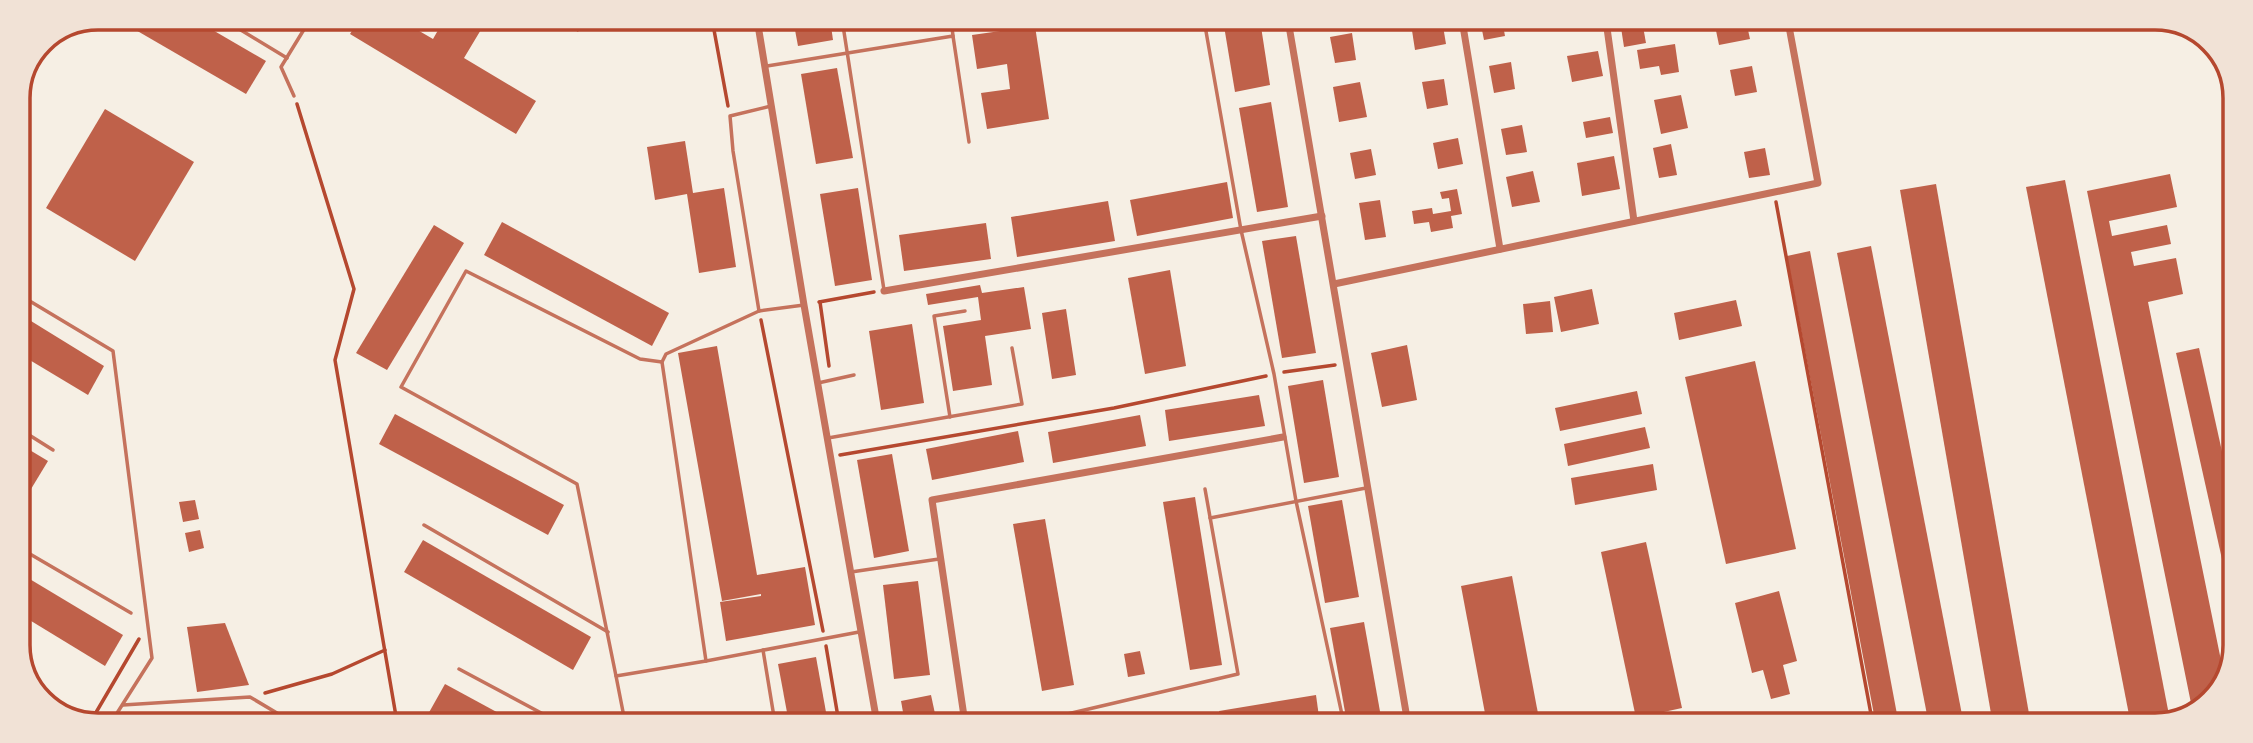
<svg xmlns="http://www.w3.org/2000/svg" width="2253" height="743" font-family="'Golos Text',sans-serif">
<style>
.building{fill:#bf614a}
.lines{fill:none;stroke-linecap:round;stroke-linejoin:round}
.path{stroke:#b5482f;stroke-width:3.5}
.service{stroke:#c5725c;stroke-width:3.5}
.minor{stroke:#c5725c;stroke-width:7}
.rim{fill:none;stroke:#b5482f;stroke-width:3.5}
</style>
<rect width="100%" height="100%" fill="#f6efe4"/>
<g class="building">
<path d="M 115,18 L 192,18 L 266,61 L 246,94 Z"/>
<path d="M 360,18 L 397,18 L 433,39 L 445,18 L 488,18 L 464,58 L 536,101 L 516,134 L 350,34 Z"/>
<path d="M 556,18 L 586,18 L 578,32 Z"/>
<path d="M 793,19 L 830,19 L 833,40 L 798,46 Z"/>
<path d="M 1223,20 L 1260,20 L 1270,85 L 1235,92 Z"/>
<path d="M 1432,20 L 1442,20 L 1446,44 L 1415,50 L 1411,24 Z"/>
<path d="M 1480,20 L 1502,20 L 1505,36 L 1484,40 Z"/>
<path d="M 1620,21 L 1642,21 L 1646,43 L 1624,47 Z"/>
<path d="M 1714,21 L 1746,21 L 1750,39 L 1719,45 Z"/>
<path d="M 1035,26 L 1049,119 L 987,129 L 981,93 L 1010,89 L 1007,64 L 977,69 L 972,35 Z"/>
<path d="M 1352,33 L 1356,60 L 1335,63 L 1330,37 Z"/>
<path d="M 1675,44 L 1679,72 L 1661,75 L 1659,66 L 1640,69 L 1637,50 Z"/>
<path d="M 1598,51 L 1603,76 L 1572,82 L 1567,56 Z"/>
<path d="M 1511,62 L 1515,89 L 1494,93 L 1489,66 Z"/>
<path d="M 1752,66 L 1757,92 L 1735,96 L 1730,70 Z"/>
<path d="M 837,68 L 853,158 L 816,164 L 801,74 Z"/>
<path d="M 1444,79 L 1448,105 L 1427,109 L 1422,82 Z"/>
<path d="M 1360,82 L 1367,117 L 1339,122 L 1333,87 Z"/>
<path d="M 1681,95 L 1688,128 L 1661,134 L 1654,100 Z"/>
<path d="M 1271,102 L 1288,207 L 1257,212 L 1239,108 Z"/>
<path d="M 105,109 L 194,162 L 135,261 L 46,208 Z"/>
<path d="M 1610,117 L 1613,133 L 1586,138 L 1583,122 Z"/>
<path d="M 1522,125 L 1527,152 L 1506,155 L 1501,129 Z"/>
<path d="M 1458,138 L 1463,164 L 1438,169 L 1433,143 Z"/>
<path d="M 685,141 L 693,193 L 724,188 L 736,267 L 699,273 L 687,194 L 655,200 L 647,147 Z"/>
<path d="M 1671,144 L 1677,175 L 1659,178 L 1653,148 Z"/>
<path d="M 1765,148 L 1770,175 L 1749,178 L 1744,152 Z"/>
<path d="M 1371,149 L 1376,175 L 1355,179 L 1350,153 Z"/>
<path d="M 1614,156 L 1620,189 L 1582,196 L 1577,163 Z"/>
<path d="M 1533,171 L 1540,202 L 1512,207 L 1506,177 Z"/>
<path d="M 2170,174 L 2177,207 L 2109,221 L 2112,236 L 2167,225 L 2171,244 L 2131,252 L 2134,266 L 2176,258 L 2183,294 L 2148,302 L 2225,680 L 2204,709 L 2193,713 L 2087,191 Z"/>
<path d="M 2065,180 L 2170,720 L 2155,725 L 2131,725 L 2026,187 Z"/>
<path d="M 1227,182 L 1233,218 L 1137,236 L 1130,200 Z"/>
<path d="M 1936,184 L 2031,725 L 1993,725 L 1900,190 Z"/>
<path d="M 858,188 L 872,280 L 835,286 L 820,194 Z"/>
<path d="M 1457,189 L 1462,214 L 1451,216 L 1453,228 L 1431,232 L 1429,222 L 1414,224 L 1412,211 L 1432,208 L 1433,214 L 1451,211 L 1449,198 L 1442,199 L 1440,192 Z"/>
<path d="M 1380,200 L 1386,237 L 1365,240 L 1359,203 Z"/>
<path d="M 1108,201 L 1115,241 L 1017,257 L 1011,217 Z"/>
<path d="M 502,222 L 669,313 L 652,346 L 484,255 Z"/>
<path d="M 986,223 L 991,259 L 904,271 L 899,235 Z"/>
<path d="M 434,225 L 464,243 L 387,370 L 356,353 Z"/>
<path d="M 1296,236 L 1316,353 L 1282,358 L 1262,241 Z"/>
<path d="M 1871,246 L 1964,725 L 1929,725 L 1837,253 Z"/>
<path d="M 1810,251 L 1899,725 L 1876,725 L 1787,256 Z"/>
<path d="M 1170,270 L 1186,366 L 1145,374 L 1128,278 Z"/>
<path d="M 980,285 L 982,293 L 1024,287 L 1031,329 L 985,336 L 992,385 L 953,391 L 943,326 L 981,320 L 978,297 L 928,305 L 926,294 Z"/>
<path d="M 1592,289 L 1599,324 L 1561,332 L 1554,297 Z"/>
<path d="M 1736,300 L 1742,326 L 1679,340 L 1674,313 Z"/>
<path d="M 1550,301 L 1553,332 L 1526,334 L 1523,304 Z"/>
<path d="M 1066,309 L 1076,375 L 1052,379 L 1042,313 Z"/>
<path d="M 18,313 L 104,366 L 88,395 L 18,353 Z"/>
<path d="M 912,324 L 924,403 L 881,410 L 869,331 Z"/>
<path d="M 1407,345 L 1417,400 L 1382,407 L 1371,353 Z"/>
<path d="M 717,346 L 757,575 L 805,567 L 815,625 L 726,641 L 720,602 L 761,596 L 761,594 L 722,601 L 678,353 Z"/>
<path d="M 2199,348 L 2233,501 L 2232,604 L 2176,353 Z"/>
<path d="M 1755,361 L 1796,549 L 1726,564 L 1685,377 Z"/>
<path d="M 1323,380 L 1339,477 L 1304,483 L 1288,386 Z"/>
<path d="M 1637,391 L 1642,414 L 1560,431 L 1555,408 Z"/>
<path d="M 1259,395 L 1265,426 L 1169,441 L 1165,410 Z"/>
<path d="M 395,414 L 564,505 L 548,535 L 379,444 Z"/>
<path d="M 1140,415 L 1146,446 L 1053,463 L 1048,432 Z"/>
<path d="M 1645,427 L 1650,448 L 1568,466 L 1564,444 Z"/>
<path d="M 1018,431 L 1024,462 L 932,480 L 926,449 Z"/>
<path d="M 18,443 L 48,461 L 28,494 L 18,487 Z"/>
<path d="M 892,454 L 909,551 L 874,558 L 857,460 Z"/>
<path d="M 1653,464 L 1657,490 L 1575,505 L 1571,478 Z"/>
<path d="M 1195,497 L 1222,665 L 1190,670 L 1163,502 Z"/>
<path d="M 195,500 L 199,519 L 183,522 L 179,502 Z"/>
<path d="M 1342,500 L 1359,597 L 1325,603 L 1308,506 Z"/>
<path d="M 1045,519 L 1074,685 L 1042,691 L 1013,524 Z"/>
<path d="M 200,530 L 204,548 L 189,552 L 185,533 Z"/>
<path d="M 423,540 L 591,637 L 573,670 L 404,572 Z"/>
<path d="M 1646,542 L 1682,708 L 1636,718 L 1601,552 Z"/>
<path d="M 18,572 L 123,635 L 105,666 L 18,613 Z"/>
<path d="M 1512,576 L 1540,724 L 1487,724 L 1461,586 Z"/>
<path d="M 918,581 L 930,675 L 894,679 L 883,585 Z"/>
<path d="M 1779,591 L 1797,661 L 1783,665 L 1790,694 L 1771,699 L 1763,670 L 1752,673 L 1735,603 Z"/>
<path d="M 1364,622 L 1381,717 L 1347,723 L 1330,628 Z"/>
<path d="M 225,623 L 249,685 L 197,692 L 187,627 Z"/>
<path d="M 1140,651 L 1145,674 L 1128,677 L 1124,654 Z"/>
<path d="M 816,657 L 828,723 L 789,723 L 778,664 Z"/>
<path d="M 445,684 L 515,722 L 438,722 L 427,716 Z"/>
<path d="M 931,695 L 937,723 L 905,723 L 901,701 Z"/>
<path d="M 1316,695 L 1320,724 L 1221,724 L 1219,711 Z"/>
<path d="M 1198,714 L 1200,724 L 1150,723 L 1150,722 Z"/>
</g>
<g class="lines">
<g class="path">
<path d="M 712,19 L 728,106"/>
<path d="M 297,104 L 354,289 L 335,360 L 397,722"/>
<path d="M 1776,202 L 1873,725"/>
<path d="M 819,302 L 874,292"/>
<path d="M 820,302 L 829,366"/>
<path d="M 761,320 L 823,631"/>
<path d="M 1284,372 L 1335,365"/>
<path d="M 840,455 L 1114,408 L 1266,376"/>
<path d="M 826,646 L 839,723"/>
<path d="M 265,693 L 332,674 L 385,650"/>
<path d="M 91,721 L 139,639"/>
</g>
<g class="service">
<path d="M 221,18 L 287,58"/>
<path d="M 842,19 L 884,290"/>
<path d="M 951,19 L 953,36"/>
<path d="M 1204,20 L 1241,230 L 1274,374 L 1296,501 L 1344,724"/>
<path d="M 767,66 L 953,36 L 969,142"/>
<path d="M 294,96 L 281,67 L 311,18"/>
<path d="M 18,294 L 113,351 L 152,658 L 112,721"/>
<path d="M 804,305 L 759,311 L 666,354 L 662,362 L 706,661 L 859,632"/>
<path d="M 759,311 L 733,151 L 730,116 L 771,106"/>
<path d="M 662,362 L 640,359 L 466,271 L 401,387 L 577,484 L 616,676 L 706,661"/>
<path d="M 818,383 L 854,375"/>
<path d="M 950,417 L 934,316 L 965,311"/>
<path d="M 18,428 L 53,450"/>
<path d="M 828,438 L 1022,404 L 1012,348"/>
<path d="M 1210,518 L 1366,488"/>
<path d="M 424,525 L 608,632"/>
<path d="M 18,547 L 131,613"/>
<path d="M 851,572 L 939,559"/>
<path d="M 763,650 L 775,723"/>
<path d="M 459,669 L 558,722"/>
<path d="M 616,676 L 625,722"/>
<path d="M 48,704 L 74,720"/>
<path d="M 123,705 L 250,697 L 292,722"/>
<path d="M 1029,723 L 1238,674 L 1205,489"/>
</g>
<g class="minor">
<path d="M 757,19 L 804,305 L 877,723"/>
<path d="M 1288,20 L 1408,724"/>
<path d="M 1462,20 L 1500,249"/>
<path d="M 1606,21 L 1634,221"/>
<path d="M 1334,284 L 1818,183 L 1788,21"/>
<path d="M 884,291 L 1322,216"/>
<path d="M 965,723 L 932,500 L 1283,437"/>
</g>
</g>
<path d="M0 0H2253V743H0ZM98 30H2155A68 68 0 0 1 2223 98V645A68 68 0 0 1 2155 713H98A68 68 0 0 1 30 645V98A68 68 0 0 1 98 30Z" fill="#f1e2d6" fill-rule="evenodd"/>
<path class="rim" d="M98 30H2155A68 68 0 0 1 2223 98V645A68 68 0 0 1 2155 713H98A68 68 0 0 1 30 645V98A68 68 0 0 1 98 30Z"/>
</svg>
